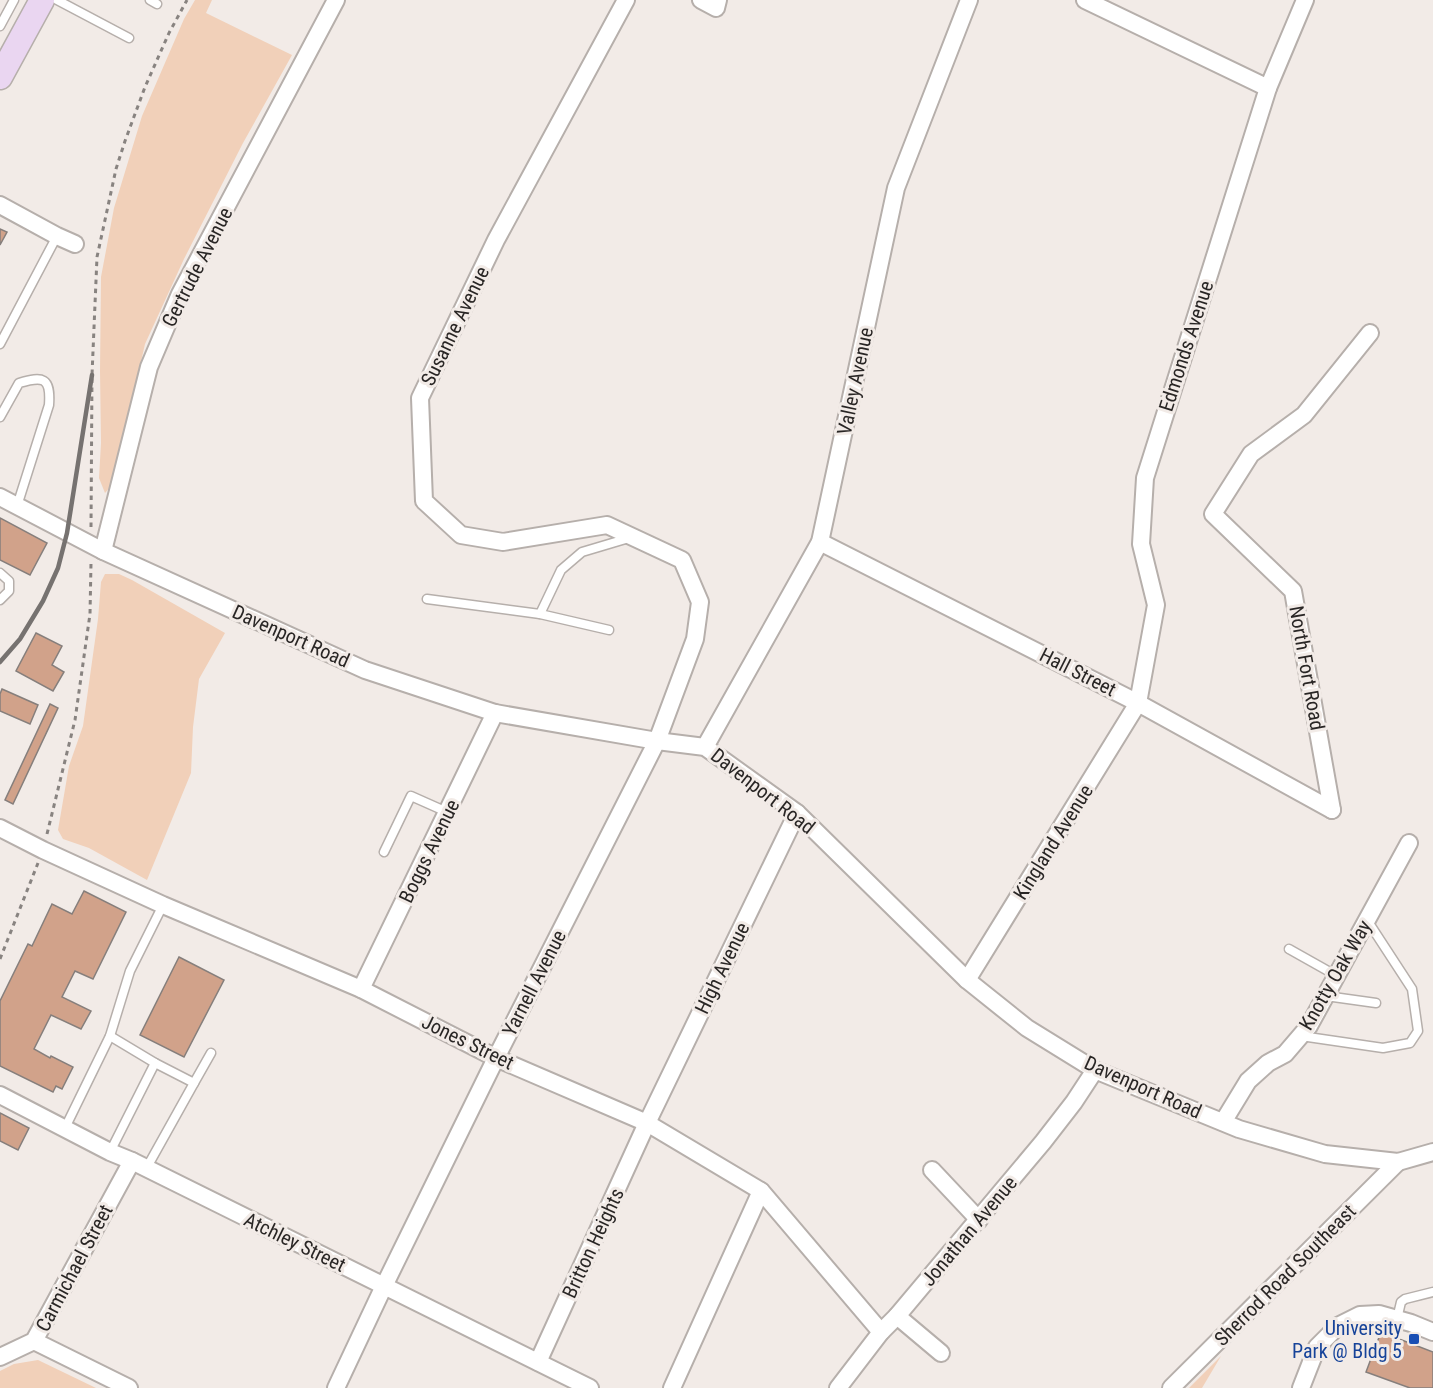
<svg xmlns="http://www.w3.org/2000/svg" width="1433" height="1388" font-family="'Roboto Condensed',sans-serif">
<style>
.green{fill:#f1d0b9}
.building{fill:#d1a28a;stroke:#867f7c;stroke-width:1.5}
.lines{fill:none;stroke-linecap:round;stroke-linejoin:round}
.lane-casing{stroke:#b6afab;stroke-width:11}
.street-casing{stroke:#b6afab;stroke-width:20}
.secondary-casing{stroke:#b6afab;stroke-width:27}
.path{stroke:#888380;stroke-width:3;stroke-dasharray:4.5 4.5;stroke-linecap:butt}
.lane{stroke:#fff;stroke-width:8}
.street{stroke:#fff;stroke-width:16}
.secondary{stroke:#ead6f1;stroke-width:24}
.rail{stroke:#767270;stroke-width:4.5}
.transit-dot{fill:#1a4fb4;stroke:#f2ebe7;stroke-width:2}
.labels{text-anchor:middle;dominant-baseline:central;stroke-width:6;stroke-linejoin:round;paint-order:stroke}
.street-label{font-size:20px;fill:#292625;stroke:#f2ebe7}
.transit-label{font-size:20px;fill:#164399;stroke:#f2ebe7;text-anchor:end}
</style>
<rect width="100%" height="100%" fill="#f2ebe7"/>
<g class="green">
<path d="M 195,0 L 212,0 L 206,13 L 292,55 L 243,143 L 184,259 L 145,344 L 113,484 L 105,493 L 99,478 L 101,443 L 100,371 L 101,277 L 114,208 L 142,116 L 184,19 Z"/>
<path d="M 105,574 L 119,574 L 132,580 L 225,633 L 199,679 L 193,727 L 191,773 L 147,880 L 89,848 L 63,839 L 58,830 L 69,766 L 83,726 L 98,619 L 101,582 Z"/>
<path d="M 1221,1356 L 1202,1388 L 1189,1388 Z"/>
<path d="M 38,1360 L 96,1388 L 0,1388 L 0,1371 L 14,1364 Z"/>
</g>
<g class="building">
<path d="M 0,229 L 7,232 L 0,245 Z"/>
<path d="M 0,518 L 47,543 L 30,575 L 0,560 Z"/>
<path d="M 36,633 L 62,646 L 52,665 L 64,672 L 53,691 L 16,671 Z"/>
<path d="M 2,689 L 38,705 L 30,724 L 0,711 L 0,694 Z"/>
<path d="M 50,704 L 58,708 L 13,804 L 5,800 Z"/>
<path d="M 84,891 L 126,912 L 93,979 L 75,971 L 62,997 L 91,1011 L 81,1029 L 51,1015 L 34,1049 L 50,1058 L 51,1056 L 73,1067 L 62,1089 L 56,1086 L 53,1092 L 0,1066 L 0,1001 L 28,944 L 32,946 L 52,904 L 72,914 Z"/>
<path d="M 179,957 L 224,980 L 184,1057 L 140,1035 Z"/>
<path d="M 0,1113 L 29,1128 L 18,1150 L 0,1141 Z"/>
<path d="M 1381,1332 L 1433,1352 L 1433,1388 L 1410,1388 L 1366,1372 Z"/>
</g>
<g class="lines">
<defs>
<g id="lane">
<path d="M 57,0 L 129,38"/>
<path d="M 150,0 L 157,4"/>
<path d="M 0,26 L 14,0"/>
<path d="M 0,344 L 57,236"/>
<path d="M 0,417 L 19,383 C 43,376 51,377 49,405 L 17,506"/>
<path d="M 0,573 L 9,581 L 9,591 L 0,600"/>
<path d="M 427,599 L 540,614"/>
<path d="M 609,630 L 540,614 L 561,570 L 582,552 L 629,538"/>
<path d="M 384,852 L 411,796 L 447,812"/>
<path d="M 1289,949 L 1337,976"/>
<path d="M 1326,996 L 1376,1003"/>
<path d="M 110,1036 L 155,1063 L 194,1083 L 211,1053"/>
<path d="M 1301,1036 L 1383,1048 L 1410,1043 L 1418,1031 L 1412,989 L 1367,920"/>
<path d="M 65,1128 L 110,1036 L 130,971 L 163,905"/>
<path d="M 110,1152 L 155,1063"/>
<path d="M 146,1169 L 194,1083"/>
<path d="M 1397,1319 L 1401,1302 L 1405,1299 L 1433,1292"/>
</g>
<g id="street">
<path d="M 701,0 L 716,8 L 718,0"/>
<path d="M 1085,0 L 1268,88"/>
<path d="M 0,205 L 57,236 L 75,244"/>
<path d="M 0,497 L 103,551 L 365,670 L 495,713 L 657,741 L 705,747 L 797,813 L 967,980 L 1027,1028 L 1095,1070 L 1239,1129 L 1325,1154 L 1398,1162 L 1433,1152"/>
<path d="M 820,542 L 1138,703 L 1332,810"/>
<path d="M 103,551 L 149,367 L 180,294 L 336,0"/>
<path d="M 705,747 L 820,542 L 896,188 L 969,0"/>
<path d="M 1332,810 L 1293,591 L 1213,514 L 1251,454 L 1304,415 L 1370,333"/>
<path d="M 0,828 L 43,850 L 163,905 L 361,989 L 496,1058 L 647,1123 L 761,1191 L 881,1332"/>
<path d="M 967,980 L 1138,703 L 1156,605 L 1141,544 L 1145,478 L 1268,88 L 1305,0"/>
<path d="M 361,989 L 495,713"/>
<path d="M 0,1095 L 110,1152 L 132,1161 L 590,1388"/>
<path d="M 1223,1122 L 1248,1081 L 1268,1063 L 1285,1054 L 1309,1026 L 1409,843"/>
<path d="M 932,1170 L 979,1220"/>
<path d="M 897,1316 L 941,1353"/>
<path d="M 34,1341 L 129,1388"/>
<path d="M 0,1357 L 34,1341 L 132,1161"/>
<path d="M 538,1362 L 647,1123 L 797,813"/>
<path d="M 336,1388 L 384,1286 L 496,1058 L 657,741 L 695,639 L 700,602 L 682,560 L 607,525 L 503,542 L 461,535 L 424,501 L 420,398 L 496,240 L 626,0"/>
<path d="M 672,1388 L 761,1191"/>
<path d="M 838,1388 L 881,1332 L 897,1316 L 1043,1142 L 1074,1102 L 1095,1070"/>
<path d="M 1171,1388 L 1398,1162"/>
<path d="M 1301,1388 L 1317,1347 L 1338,1326 L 1360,1315 L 1379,1314 L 1411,1323 L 1433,1332"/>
</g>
<path id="secondary" d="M 0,77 L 42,0"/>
</defs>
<use href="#lane" class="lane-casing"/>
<use href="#street" class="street-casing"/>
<use href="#secondary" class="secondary-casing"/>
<g class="path">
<path d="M 91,527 L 92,375 L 97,257 L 116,169 L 125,141 L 145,87 L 169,33 L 187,0"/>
<path d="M 47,834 L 75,720 L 90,614 L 91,563"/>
<path d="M 0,959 L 38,863"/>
</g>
<use href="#lane" class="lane"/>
<use href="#street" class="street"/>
<use href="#secondary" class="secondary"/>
<path class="rail" d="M 0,662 L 20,639 L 43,601 L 58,568 L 67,533 L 92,375"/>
</g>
<rect class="transit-dot" x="1408" y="1333" width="12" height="12" rx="3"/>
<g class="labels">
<g class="street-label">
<text transform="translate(197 267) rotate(-63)">Gertrude Avenue</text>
<text transform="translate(455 326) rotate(-64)">Susanne Avenue</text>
<text transform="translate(1186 346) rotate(-72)">Edmonds Avenue</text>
<text transform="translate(855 381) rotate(-78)">Valley Avenue</text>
<text transform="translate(291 636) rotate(24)">Davenport Road</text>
<text transform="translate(1307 668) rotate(80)">North Fort Road</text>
<text transform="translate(1078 672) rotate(27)">Hall Street</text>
<text transform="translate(763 791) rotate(38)">Davenport Road</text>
<text transform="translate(1053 842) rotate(-58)">Kingland Avenue</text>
<text transform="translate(429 851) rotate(-64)">Boggs Avenue</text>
<text transform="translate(722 968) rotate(-64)">High Avenue</text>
<text transform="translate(1335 975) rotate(-60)">Knotty Oak Way</text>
<text transform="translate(534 983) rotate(-63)">Yarnell Avenue</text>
<text transform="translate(468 1042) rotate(26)">Jones Street</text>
<text transform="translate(1143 1087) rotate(24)">Davenport Road</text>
<text transform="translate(969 1231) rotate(-50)">Jonathan Avenue</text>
<text transform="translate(295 1242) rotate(26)">Atchley Street</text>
<text transform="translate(593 1243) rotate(-65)">Britton Heights</text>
<text transform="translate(74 1268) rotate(-62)">Carmichael Street</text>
<text transform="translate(1285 1275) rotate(-45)">Sherrod Road Southeast</text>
</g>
<g class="transit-label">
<text x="1402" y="1328">University<tspan x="1402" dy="23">Park @ Bldg 5</tspan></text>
</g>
</g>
</svg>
